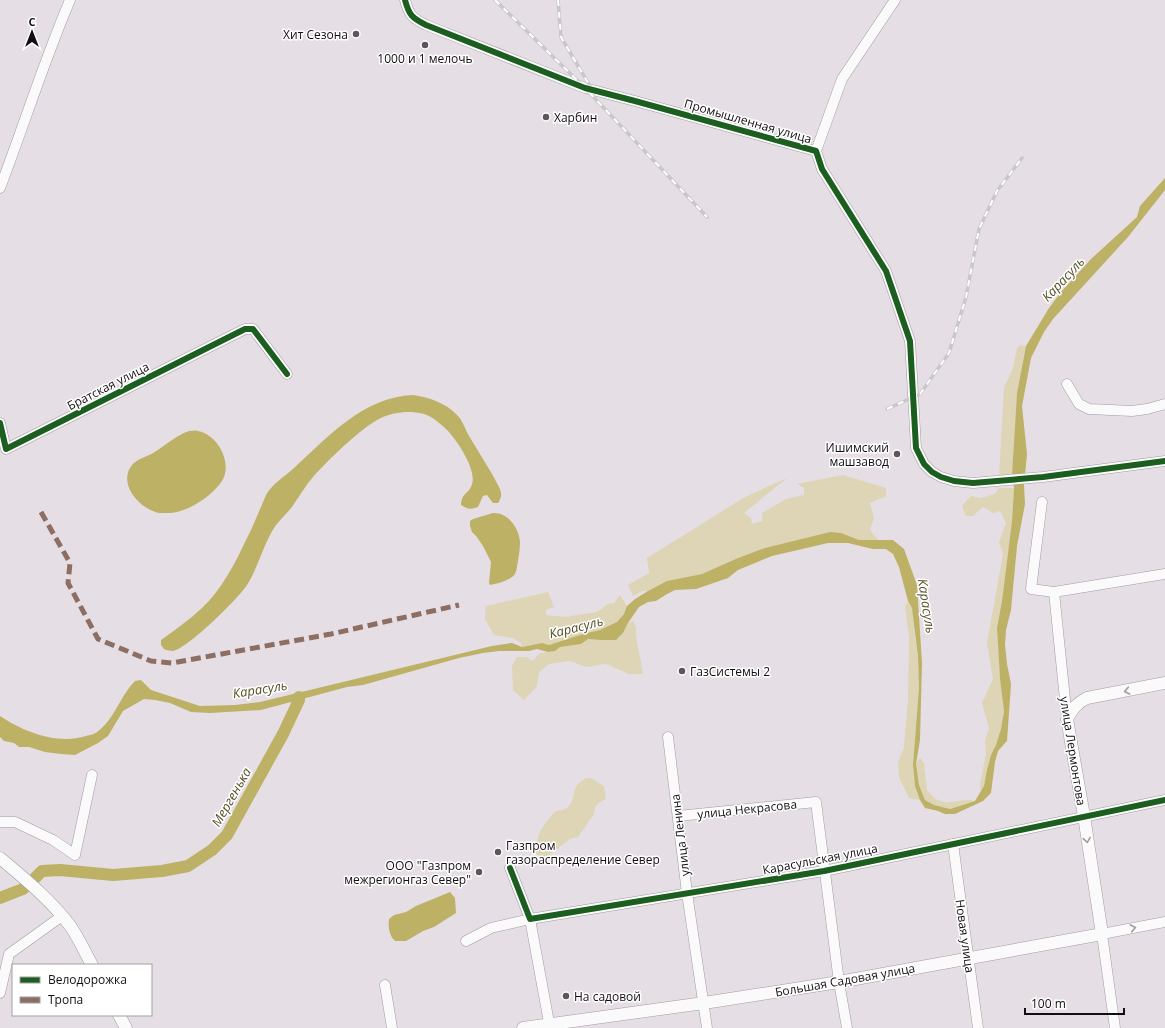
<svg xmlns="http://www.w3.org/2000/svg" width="1165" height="1028" font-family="'Open Sans',sans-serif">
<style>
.green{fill:#ddd5b6}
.water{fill:#bdb166}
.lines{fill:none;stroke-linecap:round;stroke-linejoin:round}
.river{stroke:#bdb166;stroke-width:12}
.minor-casing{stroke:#a19ba1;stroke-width:11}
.major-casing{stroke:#a19ba1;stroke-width:13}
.minor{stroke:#fbfafb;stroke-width:10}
.major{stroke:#fbfafb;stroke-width:12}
.rail-casing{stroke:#cac7ca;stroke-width:3.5}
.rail{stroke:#fff;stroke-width:2;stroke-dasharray:6;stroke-linecap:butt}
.quiet{stroke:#8d6e63;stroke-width:5;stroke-dasharray:10 5;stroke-linecap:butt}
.cycleway-casing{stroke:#fff;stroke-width:8}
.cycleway{stroke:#1b5e20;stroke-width:6}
.oneway{stroke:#9e9c9e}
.poi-dot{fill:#5d575c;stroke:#fff;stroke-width:1.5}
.labels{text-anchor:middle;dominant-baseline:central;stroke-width:3;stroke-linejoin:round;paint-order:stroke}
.poi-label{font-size:12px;fill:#130e12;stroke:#fff;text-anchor:start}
.street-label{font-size:12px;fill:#130e12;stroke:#fff}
.water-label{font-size:13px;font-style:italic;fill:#565125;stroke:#fff}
</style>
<rect width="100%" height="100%" fill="#e6dee5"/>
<g class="green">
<path d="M 1020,345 L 1026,346 L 1017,393 L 1012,474 L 999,477 L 1004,388 L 1013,368 L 1017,348 Z"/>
<path d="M 843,475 L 886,488 L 886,496 L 870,503 L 874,518 L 870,530 L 879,541 L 859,540 L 841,533 L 765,548 L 738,558 L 702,574 L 667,581 L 648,591 L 642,591 L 633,596 L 628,585 L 649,573 L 647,558 L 745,497 L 787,478 L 744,513 L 751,518 L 752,524 L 762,521 L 762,513 L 786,499 L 804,495 L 804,488 L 797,484 Z"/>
<path d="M 999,488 L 1014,488 L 1012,521 L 1002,601 L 997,628 L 1000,679 L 1004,711 L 1001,729 L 996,745 L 991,755 L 984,786 L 981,793 L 980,784 L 986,754 L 985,741 L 989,728 L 982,703 L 993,679 L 987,643 L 1003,554 L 999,542 L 1006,523 L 1000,511 L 993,513 L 983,507 L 973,516 L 966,516 L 962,506 L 971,496 L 981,498 L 995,494 Z"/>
<path d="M 548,592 L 554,607 L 546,610 L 546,615 L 565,617 L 597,612 L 608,604 L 614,603 L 620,595 L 627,606 L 624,614 L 617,622 L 600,630 L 583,634 L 549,645 L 542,643 L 522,647 L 521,643 L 513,638 L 494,635 L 485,619 L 486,606 Z"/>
<path d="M 908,601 L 912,608 L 914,617 L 915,635 L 918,656 L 919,688 L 913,765 L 915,786 L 920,800 L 909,798 L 899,777 L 898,762 L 904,748 L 908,699 L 909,637 L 905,607 Z"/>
<path d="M 633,621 L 636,628 L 636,636 L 643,674 L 629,674 L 606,664 L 586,667 L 570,661 L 549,664 L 539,672 L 537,686 L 524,700 L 513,690 L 512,666 L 517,657 L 526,657 L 533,661 L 540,653 L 555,651 L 560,647 L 581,644 L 588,639 C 594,640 612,641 617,639 C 623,636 625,629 628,623 Z"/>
<path d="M 920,758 L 924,763 L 927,790 C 930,793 933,797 936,799 C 948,807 963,797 975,801 L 950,809 L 934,805 L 925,800 L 919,785 L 916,764 Z"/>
<path d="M 586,778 L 591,778 L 604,786 L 606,799 L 600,802 L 595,807 L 594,814 L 578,837 L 570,839 L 549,855 L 542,857 L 535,853 C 537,834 542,825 556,811 C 576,810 570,796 578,784 C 580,782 584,780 586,778 Z"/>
</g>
<g class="water">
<path d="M 1165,178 L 1165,190 L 1128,237 L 1053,319 L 1044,332 L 1031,358 L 1022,406 L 1027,454 L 1024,485 L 1025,504 L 1017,546 L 1011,610 L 1006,630 L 1005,645 L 1007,664 L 1011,684 L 1007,741 L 998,751 L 995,762 L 991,793 L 983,801 L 955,814 L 945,814 L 938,811 L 925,808 L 920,800 L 915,786 L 913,765 L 919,688 L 918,656 L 912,608 L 908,601 L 899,567 L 893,554 L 886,549 L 873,549 L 848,543 L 828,543 L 772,556 L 738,570 L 728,578 L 696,589 L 675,590 L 667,594 L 656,601 L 648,602 L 639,607 L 628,623 L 623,633 L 616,640 L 600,640 L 588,639 L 581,644 L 560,647 L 555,651 L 548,652 L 537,649 L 529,651 L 499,651 L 483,653 L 459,658 L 363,685 L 347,687 L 261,710 L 210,713 L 191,712 L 170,703 L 155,700 L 144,699 L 123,711 L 108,736 L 98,743 L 75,755 L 61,754 L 45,752 L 29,747 L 19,747 L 14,743 L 4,741 L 0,737 L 0,716 C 24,732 57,745 86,736 C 90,735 95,734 97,732 C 115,719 120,696 135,681 L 141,680 L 151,690 L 200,706 L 235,705 L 260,702 L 492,646 L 512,643 L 522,647 L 542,643 L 549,645 L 583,634 L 600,630 L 617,622 L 624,614 L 627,606 L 635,599 L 648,591 L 667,581 L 702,574 L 738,558 L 765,548 L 830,532 L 841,533 L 859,540 L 893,540 L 904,549 L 917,585 L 922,663 L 920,740 L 916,764 L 919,785 L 925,800 L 934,805 L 950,809 L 975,801 L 984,786 L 987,770 L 991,755 L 996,745 L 1001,729 L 1004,711 L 1000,679 L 997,628 L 1002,601 L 1012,521 L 1014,488 L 1012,474 L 1017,393 L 1026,346 L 1049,308 L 1061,292 L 1091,259 L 1137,217 L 1140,206 Z"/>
<path d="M 413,395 C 428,397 446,403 457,415 C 463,421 465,429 469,436 C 479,453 490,469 499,487 C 502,493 502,497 498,503 L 493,503 L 487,495 L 483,496 L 478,507 C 470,510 467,509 461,505 C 461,493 470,493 472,484 C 477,469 456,439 446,429 C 442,425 438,422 434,419 C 420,409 396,411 381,418 C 363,426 327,461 313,477 C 305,486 299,497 292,507 C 287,513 281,519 276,525 C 263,544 259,566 247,585 C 238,599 187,649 173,651 C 170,651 166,650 164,649 L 161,645 L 161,640 C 175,630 189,620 202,608 C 221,590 235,564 246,540 C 252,529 256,518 261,507 C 263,502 265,497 267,493 C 274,483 285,476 294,468 C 328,437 363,397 413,395 Z"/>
<path d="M 189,431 C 192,431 195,430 198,431 C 218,435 233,463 222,481 C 211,497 187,513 168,513 C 165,513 162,513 159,513 C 140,509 117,484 132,465 C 137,459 146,457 153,453 C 165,446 175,436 189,431 Z"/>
<path d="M 493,513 C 508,512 519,528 520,542 C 520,548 519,555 518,561 C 517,565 517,570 515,574 C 511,580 497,584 490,585 L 489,583 L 491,562 L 483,546 L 476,536 L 472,532 L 470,526 L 470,521 L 473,519 Z"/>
<path d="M 450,892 L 455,898 L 456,913 L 434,927 L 423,931 L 406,941 L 395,941 C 389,935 388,927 389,919 L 394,915 L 406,912 L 416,906 Z"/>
</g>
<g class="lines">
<g class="river">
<path d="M 35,878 L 42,871 L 60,870 L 113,875 L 162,871 L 188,866 L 212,850 L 227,835 L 283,734 L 299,700 L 299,697"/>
<path d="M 0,898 L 23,889 L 26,886"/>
</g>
<defs>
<g id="minor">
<path d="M 405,0 C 409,15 412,18 426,25 L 585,88 L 635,101 L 816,151 L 822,169 L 886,271 L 910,341 L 916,448 L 924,464 L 932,472 L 941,477 L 954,481 L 973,483 L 1043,477 L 1165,461"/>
<path d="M 816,151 L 842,79 L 895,0"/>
<path d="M 0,188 C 24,125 44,61 70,0"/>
<path d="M 1067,384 L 1079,404 L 1089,409 L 1132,411 L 1147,409 L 1165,404"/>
<path d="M 0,423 L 6,449 L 245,329 L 253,329 L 287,374"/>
<path d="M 1042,502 L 1031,589 L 1054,592 L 1165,574"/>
<path d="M 1054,592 L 1067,719"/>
<path d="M 668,737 L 687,893 L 707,1028"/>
<path d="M 678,816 L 816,802 L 839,982 L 847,1028"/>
<path d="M 0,822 L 15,822 L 53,840 L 75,855 L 92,775"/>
<path d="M 953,844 L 978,1028"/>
<path d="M 510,868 L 530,919 L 824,871 L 1165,800"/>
<path d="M 466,941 L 491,928 L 530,919 L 550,1028"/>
<path d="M 385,985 L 392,1028"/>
<path d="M 0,993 L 9,954 L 62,916"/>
<path d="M 1115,1028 L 1102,934 L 1165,922"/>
</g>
<g id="major">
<path d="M 0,858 C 25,879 52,901 71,927 C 79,939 85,952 92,965"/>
<path d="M 119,1015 L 126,1028"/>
<path d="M 523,1028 L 704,1003 L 839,982 L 1102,934 L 1084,816 L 1067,719 C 1072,709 1077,703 1087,698 L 1165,683"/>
</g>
</defs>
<use href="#minor" class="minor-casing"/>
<use href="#major" class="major-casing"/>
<use href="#minor" class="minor"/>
<use href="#major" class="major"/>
<defs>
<g id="rail">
<path d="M 495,0 L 585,88 L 707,217"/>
<path d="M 558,0 L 561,37 L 594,93"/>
<path d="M 887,409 L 920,394 L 949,353 L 966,297 L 979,229 L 997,191 L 1022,158"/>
</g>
</defs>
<use href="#rail" class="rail-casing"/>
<use href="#rail" class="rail"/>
<path class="quiet" d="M 41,512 L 70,563 L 68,583 L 98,639 L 151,661 L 172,663 L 331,634 L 459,605"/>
<defs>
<g id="cycleway">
<path d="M 405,0 C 409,15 412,18 426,25 L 585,88 L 635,101 L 816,151 L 822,169 L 886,271 L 910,341 L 916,448 L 924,464 L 932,472 L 941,477 L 954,481 L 973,483 L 1043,477 L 1165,461"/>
<path d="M 0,423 L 6,449 L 245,329 L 253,329 L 287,374"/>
<path d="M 510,868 L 530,919 L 824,871 L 1165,800"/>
</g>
</defs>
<use href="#cycleway" class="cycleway-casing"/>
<use href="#cycleway" class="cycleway"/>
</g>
<defs><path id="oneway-chevron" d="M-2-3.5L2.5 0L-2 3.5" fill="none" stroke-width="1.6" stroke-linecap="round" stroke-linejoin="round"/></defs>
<g class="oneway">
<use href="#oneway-chevron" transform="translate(1127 691) rotate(169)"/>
<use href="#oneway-chevron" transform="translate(1087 840) rotate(81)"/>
<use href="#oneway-chevron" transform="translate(1133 928) rotate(-11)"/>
</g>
<g class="poi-dot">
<circle cx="356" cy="34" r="4"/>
<circle cx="425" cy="45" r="4"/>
<circle cx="546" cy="117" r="4"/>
<circle cx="897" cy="454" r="4"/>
<circle cx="682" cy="671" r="4"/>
<circle cx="498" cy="852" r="4"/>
<circle cx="479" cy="872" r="4"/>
<circle cx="566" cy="996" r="4"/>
</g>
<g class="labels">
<g class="poi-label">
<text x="348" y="34" text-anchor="end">Хит Сезона</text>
<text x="425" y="58" text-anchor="middle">1000 и 1 мелочь</text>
<text x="554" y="117">Харбин</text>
<text x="889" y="447" text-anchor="end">Ишимский<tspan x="889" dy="14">машзавод</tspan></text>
<text x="690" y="671">ГазСистемы 2</text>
<text x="506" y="845">Газпром<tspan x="506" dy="14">газораспределение Север</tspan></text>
<text x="471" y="865" text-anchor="end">ООО "Газпром<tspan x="471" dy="14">межрегионгаз Север"</tspan></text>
<text x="574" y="996">На садовой</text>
</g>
<g class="street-label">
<text transform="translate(748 121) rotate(16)">Промышленная улица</text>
<text transform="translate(108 386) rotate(-27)">Братская улица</text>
<text transform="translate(1073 751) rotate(81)">улица Лермонтова</text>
<text transform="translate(747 809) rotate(-6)">улица Некрасова</text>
<text transform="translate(680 835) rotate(-97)">улица Ленина</text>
<text transform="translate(820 859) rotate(-11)">Карасульская улица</text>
<text transform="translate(965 936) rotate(82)">Новая улица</text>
<text transform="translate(845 980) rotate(-10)">Большая Садовая улица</text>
</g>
<g class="water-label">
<text transform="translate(1063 279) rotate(-47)">Карасуль</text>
<text transform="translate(927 606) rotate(81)">Карасуль</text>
<text transform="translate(576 627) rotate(-14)">Карасуль</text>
<text transform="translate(260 689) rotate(-9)">Карасуль</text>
<text transform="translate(231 797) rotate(-60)">Мергенька</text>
</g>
</g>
<rect x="12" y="964" width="140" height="52" fill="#ffffff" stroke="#a19fa0"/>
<rect x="20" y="977" width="20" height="6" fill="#1b5e20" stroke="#a19fa0"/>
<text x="48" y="984" font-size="12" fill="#130e12">Велодорожка</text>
<rect x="20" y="997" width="20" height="6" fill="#8d6e63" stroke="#a19fa0"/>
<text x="48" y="1004" font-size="12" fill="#130e12">Тропа</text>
<g transform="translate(32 32)" stroke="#ffffff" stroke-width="3" paint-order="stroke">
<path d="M0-3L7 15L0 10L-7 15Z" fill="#130e12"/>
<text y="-6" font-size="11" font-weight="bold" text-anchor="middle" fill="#130e12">С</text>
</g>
<path d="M1025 1008v6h99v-6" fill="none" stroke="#130e12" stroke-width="2"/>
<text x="1031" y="1008" font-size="12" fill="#130e12" stroke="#ffffff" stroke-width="3" paint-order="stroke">100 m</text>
</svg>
